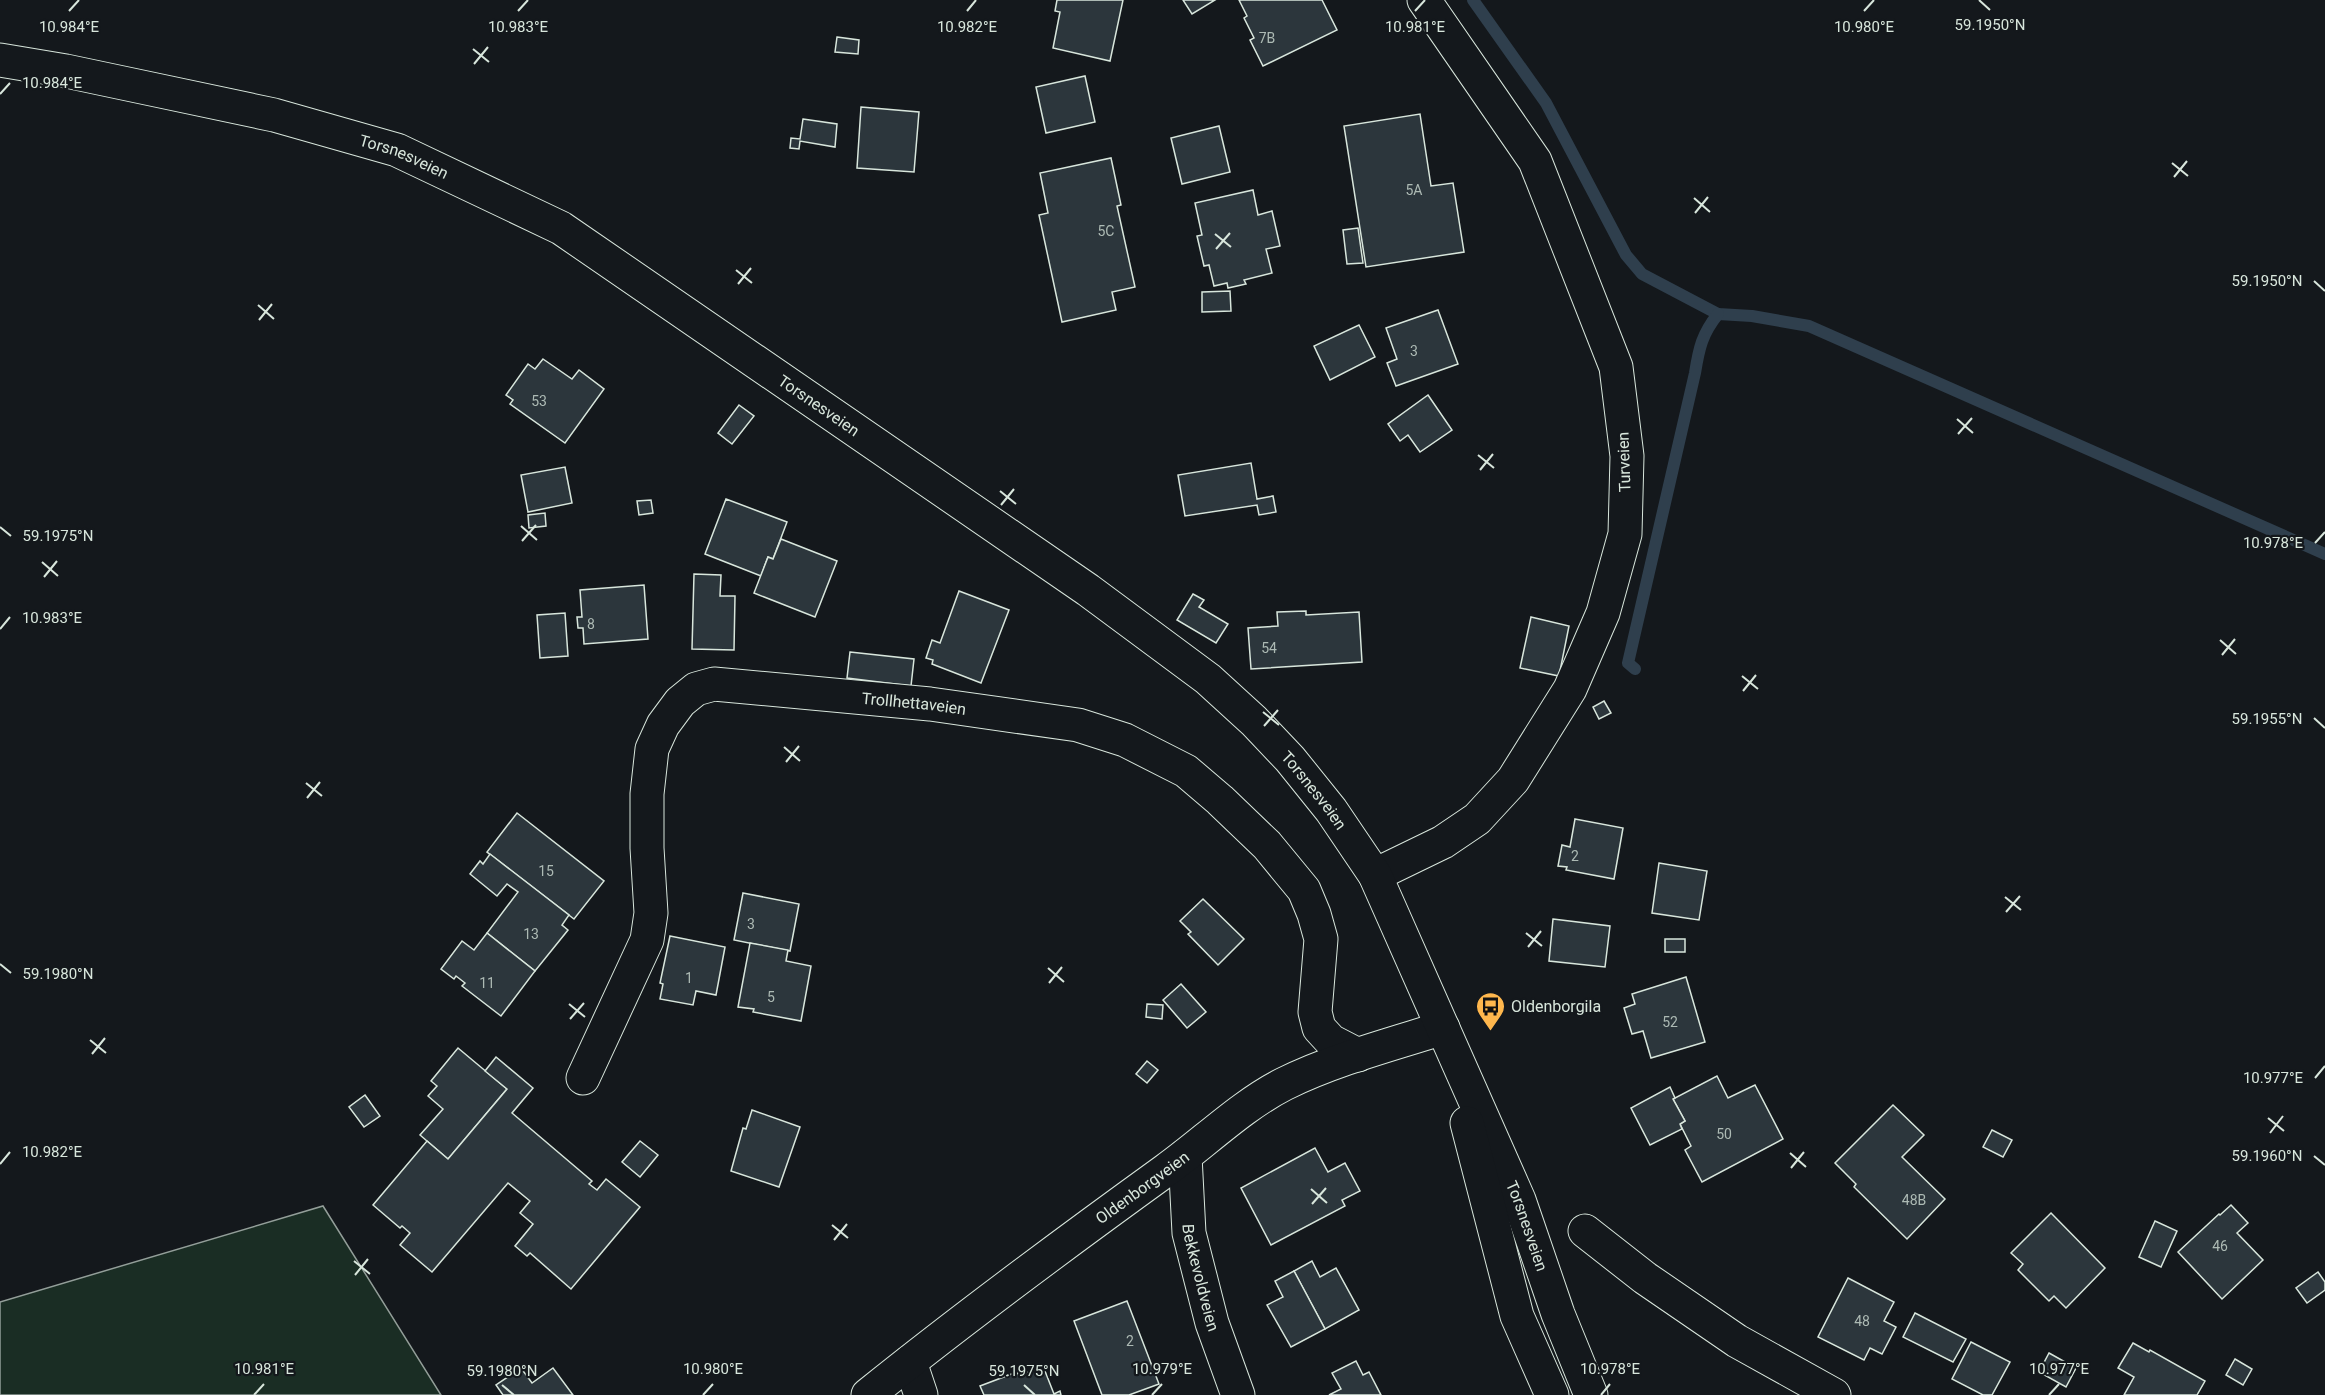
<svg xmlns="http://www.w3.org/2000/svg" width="2325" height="1395" font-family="Roboto,sans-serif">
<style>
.green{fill:#1a2d24;stroke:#939e99;stroke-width:1.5}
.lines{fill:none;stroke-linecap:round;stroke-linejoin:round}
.stream{stroke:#2f3f4d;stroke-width:12}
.building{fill:#2c363c;stroke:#d8e6dc;stroke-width:1.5}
.minor-casing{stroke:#d8e6dc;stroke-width:35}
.major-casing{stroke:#d8e6dc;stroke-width:35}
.minor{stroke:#14181c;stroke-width:33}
.major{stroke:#14181c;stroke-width:33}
.ticks{fill:none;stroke:#d8e6dc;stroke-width:2}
.labels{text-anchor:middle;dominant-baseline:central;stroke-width:4.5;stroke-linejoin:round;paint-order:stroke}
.number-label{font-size:14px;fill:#adbab4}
.street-label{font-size:16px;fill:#d8e6dc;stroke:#14181c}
.poi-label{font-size:16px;fill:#d8e6dc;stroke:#14181c;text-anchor:start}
.ticks-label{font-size:15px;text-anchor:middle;fill:#d8e6dc;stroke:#14181c;stroke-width:4.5;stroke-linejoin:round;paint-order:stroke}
</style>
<rect width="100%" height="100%" fill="#14181c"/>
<path class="green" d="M 323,1206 L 441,1395 L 0,1395 L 0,1302 Z"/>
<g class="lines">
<g class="stream">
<path d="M 1473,0 L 1546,103 L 1626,255 L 1642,274 L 1718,314 L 1752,316 L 1809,326 L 2325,554"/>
<path d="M 1635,669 L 1628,663 L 1695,373 C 1699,348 1702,334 1718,314"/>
</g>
</g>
<g class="building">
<path d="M 1057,0 L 1123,0 L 1110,61 L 1053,48 L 1060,12 L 1055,11 Z"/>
<path d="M 1183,0 L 1215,0 L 1192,14 Z"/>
<path d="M 1239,0 L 1322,0 L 1337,30 L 1263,66 L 1250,40 L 1254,38 L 1244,18 L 1247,16 Z"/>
<path d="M 837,37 L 859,40 L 858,54 L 835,52 Z"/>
<path d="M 1085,76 L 1095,122 L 1046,133 L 1036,87 Z"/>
<path d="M 861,107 L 919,112 L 914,172 L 857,168 Z"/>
<path d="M 1420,114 L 1431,186 L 1453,183 L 1464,252 L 1366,267 L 1344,126 Z"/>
<path d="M 803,119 L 837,124 L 835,147 L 800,141 L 799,149 L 790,148 L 791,138 L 800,139 Z"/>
<path d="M 1219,126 L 1230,172 L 1182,184 L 1171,138 Z"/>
<path d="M 1111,158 L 1121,205 L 1117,206 L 1135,287 L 1112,292 L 1116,310 L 1062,322 L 1039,215 L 1048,213 L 1040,173 Z"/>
<path d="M 1253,190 L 1258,215 L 1272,211 L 1280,246 L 1266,249 L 1272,273 L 1244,280 L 1246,284 L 1228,288 L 1227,283 L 1214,286 L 1209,265 L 1204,266 L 1197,236 L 1202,235 L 1195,203 Z"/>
<path d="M 1358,228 L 1363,263 L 1347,264 L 1343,230 Z"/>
<path d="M 1230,291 L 1231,311 L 1202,312 L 1202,292 Z"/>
<path d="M 1438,310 L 1458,364 L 1396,386 L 1387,363 L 1397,359 L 1386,328 Z"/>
<path d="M 1359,325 L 1375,357 L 1330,380 L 1314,346 Z"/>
<path d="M 543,359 L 572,379 L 579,370 L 604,389 L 565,443 L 510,404 L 513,400 L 506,395 L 528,364 L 535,369 Z"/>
<path d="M 1428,395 L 1452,430 L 1420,452 L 1408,435 L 1400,441 L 1388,424 Z"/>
<path d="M 739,405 L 754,416 L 732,444 L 718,433 Z"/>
<path d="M 1251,463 L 1257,499 L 1273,496 L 1276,512 L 1259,515 L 1257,505 L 1185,516 L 1178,475 Z"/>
<path d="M 565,467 L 572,503 L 528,512 L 521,475 Z"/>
<path d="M 726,499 L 787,522 L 773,559 L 768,557 L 761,576 L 705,554 Z"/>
<path d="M 651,500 L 653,513 L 639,515 L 637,501 Z"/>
<path d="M 545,513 L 546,526 L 529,528 L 528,515 Z"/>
<path d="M 781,539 L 837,561 L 815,617 L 754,593 L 768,557 L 773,559 Z"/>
<path d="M 694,574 L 721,575 L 720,596 L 735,596 L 734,650 L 692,649 Z"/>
<path d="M 644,585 L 648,639 L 584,644 L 583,628 L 578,628 L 577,617 L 582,617 L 580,590 Z"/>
<path d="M 959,591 L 1009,610 L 981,683 L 932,664 L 933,660 L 926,658 L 932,640 L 940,643 Z"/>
<path d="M 1193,594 L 1204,600 L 1199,607 L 1228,624 L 1216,643 L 1177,620 Z"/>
<path d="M 1306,611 L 1306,615 L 1359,612 L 1362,662 L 1251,669 L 1248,628 L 1278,626 L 1277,612 Z"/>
<path d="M 565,613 L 568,656 L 540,658 L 537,615 Z"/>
<path d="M 1531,617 L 1569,626 L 1559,676 L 1520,668 Z"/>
<path d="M 850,652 L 914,659 L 911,686 L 847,678 Z"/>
<path d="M 1604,701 L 1611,713 L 1599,719 L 1593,707 Z"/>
<path d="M 517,813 L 604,881 L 574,919 L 487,852 Z"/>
<path d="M 1575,819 L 1623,828 L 1614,879 L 1566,870 L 1567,867 L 1558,866 L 1562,845 L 1570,847 Z"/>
<path d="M 490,854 L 569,915 L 562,925 L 568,930 L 535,971 L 487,933 L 518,892 L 507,884 L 497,896 L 470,874 L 480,861 L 483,864 Z"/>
<path d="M 1659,863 L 1707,871 L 1699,920 L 1652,913 Z"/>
<path d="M 743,893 L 799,904 L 790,951 L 734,940 Z"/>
<path d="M 1203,899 L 1244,939 L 1218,965 L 1188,934 L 1191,932 L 1180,921 Z"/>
<path d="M 1553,919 L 1610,926 L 1605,967 L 1549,961 Z"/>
<path d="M 487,933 L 535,971 L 501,1016 L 462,986 L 465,983 L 456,976 L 454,979 L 441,969 L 462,941 L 474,950 Z"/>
<path d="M 670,936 L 725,947 L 716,995 L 696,991 L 693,1005 L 660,999 L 663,984 L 660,983 Z"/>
<rect x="1665" y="939" width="20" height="13"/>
<path d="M 750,943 L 788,950 L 786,961 L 811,966 L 801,1021 L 753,1012 L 754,1009 L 738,1007 Z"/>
<path d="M 1686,977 L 1705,1042 L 1651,1058 L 1643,1031 L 1632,1034 L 1624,1008 L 1635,1004 L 1632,994 Z"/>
<path d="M 1181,984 L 1206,1012 L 1187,1028 L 1163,1000 Z"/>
<path d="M 1147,1004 L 1163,1005 L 1162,1019 L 1146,1017 Z"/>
<path d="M 458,1048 L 507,1089 L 448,1159 L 420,1135 L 443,1109 L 428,1096 L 437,1086 L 431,1081 Z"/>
<path d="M 496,1057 L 533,1088 L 512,1113 L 592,1181 L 589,1184 L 597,1190 L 606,1179 L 640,1207 L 571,1289 L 530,1253 L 527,1256 L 515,1246 L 533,1224 L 520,1213 L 530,1201 L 508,1183 L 432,1272 L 400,1245 L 410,1233 L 402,1226 L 400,1228 L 373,1205 L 427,1141 L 448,1159 L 507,1089 L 485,1071 Z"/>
<path d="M 1147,1061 L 1158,1070 L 1147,1083 L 1136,1074 Z"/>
<path d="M 1717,1076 L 1728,1098 L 1755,1085 L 1783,1139 L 1702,1182 L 1685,1150 L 1691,1146 L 1680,1124 L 1685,1121 L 1673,1099 Z"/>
<path d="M 1670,1087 L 1675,1098 L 1673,1099 L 1685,1121 L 1680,1124 L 1682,1129 L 1650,1145 L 1631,1108 Z"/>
<path d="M 365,1095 L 380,1116 L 364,1127 L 349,1107 Z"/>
<path d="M 1893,1105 L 1924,1135 L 1902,1157 L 1945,1199 L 1907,1239 L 1854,1187 L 1856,1184 L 1835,1163 Z"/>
<path d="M 752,1110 L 800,1127 L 779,1187 L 731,1171 L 743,1128 L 746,1129 Z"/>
<path d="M 1992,1130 L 2012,1140 L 2003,1157 L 1983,1147 Z"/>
<path d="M 640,1141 L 658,1155 L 640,1177 L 622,1162 Z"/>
<path d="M 1315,1148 L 1328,1172 L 1345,1163 L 1360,1191 L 1342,1200 L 1345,1206 L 1271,1245 L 1241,1188 Z"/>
<path d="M 2231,1205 L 2248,1223 L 2237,1233 L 2263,1260 L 2222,1299 L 2178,1252 L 2219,1214 L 2220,1215 Z"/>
<path d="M 2051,1213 L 2105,1268 L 2066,1308 L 2054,1296 L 2049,1301 L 2018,1270 L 2023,1264 L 2011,1253 Z"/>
<path d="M 2155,1221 L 2177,1231 L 2161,1267 L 2139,1257 Z"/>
<path d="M 1312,1261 L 1320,1277 L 1336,1268 L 1359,1310 L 1325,1329 L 1294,1271 Z"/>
<path d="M 1294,1271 L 1325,1329 L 1291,1347 L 1267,1305 L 1283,1297 L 1275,1281 Z"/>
<path d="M 2318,1272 L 2325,1282 L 2325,1290 L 2307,1303 L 2296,1288 Z"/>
<path d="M 1848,1278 L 1894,1302 L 1884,1321 L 1896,1327 L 1882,1354 L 1870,1348 L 1864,1360 L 1818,1337 Z"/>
<path d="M 1127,1301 L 1159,1384 L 1129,1395 L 1102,1395 L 1074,1321 Z"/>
<path d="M 1915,1313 L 1966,1339 L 1953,1362 L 1903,1337 Z"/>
<path d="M 1971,1342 L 2010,1362 L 1992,1395 L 1983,1395 L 1952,1379 Z"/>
<path d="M 2133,1343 L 2149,1352 L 2150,1350 L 2205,1381 L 2197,1395 L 2124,1395 L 2134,1377 L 2118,1368 Z"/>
<path d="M 2049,1353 L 2076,1368 L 2066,1387 L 2039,1372 Z"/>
<path d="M 2235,1359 L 2252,1369 L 2243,1385 L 2226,1375 Z"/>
<path d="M 1356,1361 L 1363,1375 L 1369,1372 L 1381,1395 L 1329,1395 L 1341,1389 L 1332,1373 Z"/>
<path d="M 1043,1366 L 1054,1394 L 1060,1391 L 1061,1395 L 984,1395 L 980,1386 L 1017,1372 L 1019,1376 Z"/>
<path d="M 521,1368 L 532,1383 L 553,1368 L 573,1395 L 503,1395 L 496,1385 Z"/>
</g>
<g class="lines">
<defs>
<g id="minor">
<path d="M 1375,875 L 1443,842 L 1477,819 L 1513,780 L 1570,689 L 1603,613 L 1625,534 L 1627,456 L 1616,367 L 1535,161 L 1424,0"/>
<path id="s1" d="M 583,1078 L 647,940 L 651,913 L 647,848 L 647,794 L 652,749 L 663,725 L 680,702 L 696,689 L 714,684 L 930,704 L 1078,725 L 1125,740 L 1186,771 L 1220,800 L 1267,845 L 1304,890 L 1314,914 L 1321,939 L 1315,1012 L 1319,1028 L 1331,1041 L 1358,1055"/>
<path id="s2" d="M 1185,1156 L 1189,1233 L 1212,1323 L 1238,1395"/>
<path d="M 1585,1231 L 1645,1278 L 1737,1341 L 1834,1395"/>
<path d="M 910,1362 L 921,1395"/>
<path id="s3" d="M 868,1395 C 965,1317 1065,1243 1166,1170 C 1205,1142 1241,1106 1284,1084 C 1332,1060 1392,1044 1443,1028"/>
</g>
<g id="major">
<path id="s4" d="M 0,60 L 66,71 L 274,115 L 397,150 L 561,228 L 1088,590 L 1208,679 L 1254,721 L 1290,759 L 1331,810 L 1375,875 L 1519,1200 L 1558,1314 L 1591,1395"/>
<path d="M 1467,1123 L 1517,1316 L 1552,1395"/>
</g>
</defs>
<use href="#minor" class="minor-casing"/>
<use href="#major" class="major-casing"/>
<use href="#minor" class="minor"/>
<use href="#major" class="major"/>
</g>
<path class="ticks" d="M 1979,0 L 1990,10M 69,11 L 79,0M 518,11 L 528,0M 967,11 L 976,0M 1415,11 L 1425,0M 1864,11 L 1874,0M 473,49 L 489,62M 474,64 L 488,47M 0,94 L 10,83M 2172,163 L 2188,176M 2174,177 L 2187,161M 1694,198 L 1710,212M 1695,213 L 1708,197M 1215,234 L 1231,247M 1216,249 L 1230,233M 736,270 L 752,283M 2314,281 L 2325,291M 738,284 L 751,268M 258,305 L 274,319M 259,320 L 272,304M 1957,419 L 1973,433M 1958,434 L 1972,418M 1478,455 L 1494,468M 1480,470 L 1493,454M 1000,491 L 1016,504M 1001,505 L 1014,489M 521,526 L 537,540M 0,527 L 11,536M 522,541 L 536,525M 2315,543 L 2325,532M 42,562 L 58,576M 44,577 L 57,561M 0,629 L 10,617M 2220,640 L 2236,654M 2222,655 L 2235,639M 1742,676 L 1758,689M 1743,691 L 1756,675M 1263,712 L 1279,725M 2314,718 L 2325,728M 1264,726 L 1278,710M 784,747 L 800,761M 786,762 L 799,746M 306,783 L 322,796M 307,798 L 320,782M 2005,897 L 2021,910M 2006,912 L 2020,896M 1526,933 L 1542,946M 1528,947 L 1541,931M 0,964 L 11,973M 1048,968 L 1064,982M 1049,983 L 1062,967M 569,1004 L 585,1017M 570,1019 L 584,1003M 90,1040 L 106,1053M 92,1054 L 105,1038M 2315,1078 L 2325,1066M 2268,1118 L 2284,1131M 2270,1133 L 2283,1116M 1790,1153 L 1806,1167M 2314,1156 L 2325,1165M 0,1164 L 10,1152M 1791,1168 L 1804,1152M 1311,1189 L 1327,1203M 1312,1204 L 1326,1188M 832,1225 L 848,1238M 834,1240 L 847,1224M 354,1261 L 370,1274M 355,1275 L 368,1259M 502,1385 L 514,1395M 1024,1385 L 1035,1395M 254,1395 L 264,1384M 703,1395 L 713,1384M 1152,1395 L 1162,1384M 1601,1395 L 1610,1384M 2049,1395 L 2059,1384"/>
<defs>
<symbol id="bus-pin" viewBox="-11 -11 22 30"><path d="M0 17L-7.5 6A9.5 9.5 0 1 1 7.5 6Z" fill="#ffb74d" stroke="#14181c"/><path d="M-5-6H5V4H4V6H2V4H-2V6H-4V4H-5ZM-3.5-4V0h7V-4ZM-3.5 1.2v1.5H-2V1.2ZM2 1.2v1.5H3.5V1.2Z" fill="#111"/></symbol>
</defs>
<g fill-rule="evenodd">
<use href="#bus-pin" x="1474" y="990" width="33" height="45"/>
</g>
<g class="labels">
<g class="number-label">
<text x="1267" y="38">7B</text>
<text x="1414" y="190">5A</text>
<text x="1106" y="231">5C</text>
<text x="1414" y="351">3</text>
<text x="539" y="401">53</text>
<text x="591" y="624">8</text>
<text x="1269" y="648">54</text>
<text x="1575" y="856">2</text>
<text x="546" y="871">15</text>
<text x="751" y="924">3</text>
<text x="531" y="934">13</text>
<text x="689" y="978">1</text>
<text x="487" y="983">11</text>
<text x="771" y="997">5</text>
<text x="1670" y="1022">52</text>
<text x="1724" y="1134">50</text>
<text x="1914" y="1200">48B</text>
<text x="2220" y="1246">46</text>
<text x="1862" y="1321">48</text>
<text x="1130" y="1341">2</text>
</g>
<g class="street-label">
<text stroke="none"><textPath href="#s4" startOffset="416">Torsnesveien</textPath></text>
<text stroke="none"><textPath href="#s4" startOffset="902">Torsnesveien</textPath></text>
<text transform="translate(1624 462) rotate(-92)">Turveien</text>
<text stroke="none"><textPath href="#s1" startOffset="639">Trollhettaveien</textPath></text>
<text stroke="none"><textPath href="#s4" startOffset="1532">Torsnesveien</textPath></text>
<text stroke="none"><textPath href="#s3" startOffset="344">Oldenborgveien</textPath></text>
<text stroke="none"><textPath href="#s4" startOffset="2019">Torsnesveien</textPath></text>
<text stroke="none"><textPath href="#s2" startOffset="123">Bekkevoldveien</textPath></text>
</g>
<g class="poi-label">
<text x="1511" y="1006">Oldenborgila</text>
</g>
</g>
<g class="ticks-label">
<text x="1990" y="30">59.1950°N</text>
<text x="69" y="32">10.984°E</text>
<text x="518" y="32">10.983°E</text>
<text x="967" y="32">10.982°E</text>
<text x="1415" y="32">10.981°E</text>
<text x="1864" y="32">10.980°E</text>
<text x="52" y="88">10.984°E</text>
<text x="2267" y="286">59.1950°N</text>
<text x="58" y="541">59.1975°N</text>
<text x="2273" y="548">10.978°E</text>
<text x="52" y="623">10.983°E</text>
<text x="2267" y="724">59.1955°N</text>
<text x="58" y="979">59.1980°N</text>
<text x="2273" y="1083">10.977°E</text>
<text x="52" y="1157">10.982°E</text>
<text x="2267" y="1161">59.1960°N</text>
<text x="264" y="1374">10.981°E</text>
<text x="713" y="1374">10.980°E</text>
<text x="1162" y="1374">10.979°E</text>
<text x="1610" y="1374">10.978°E</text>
<text x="2059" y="1374">10.977°E</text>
<text x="502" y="1376">59.1980°N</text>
<text x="1024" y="1376">59.1975°N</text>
</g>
</svg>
